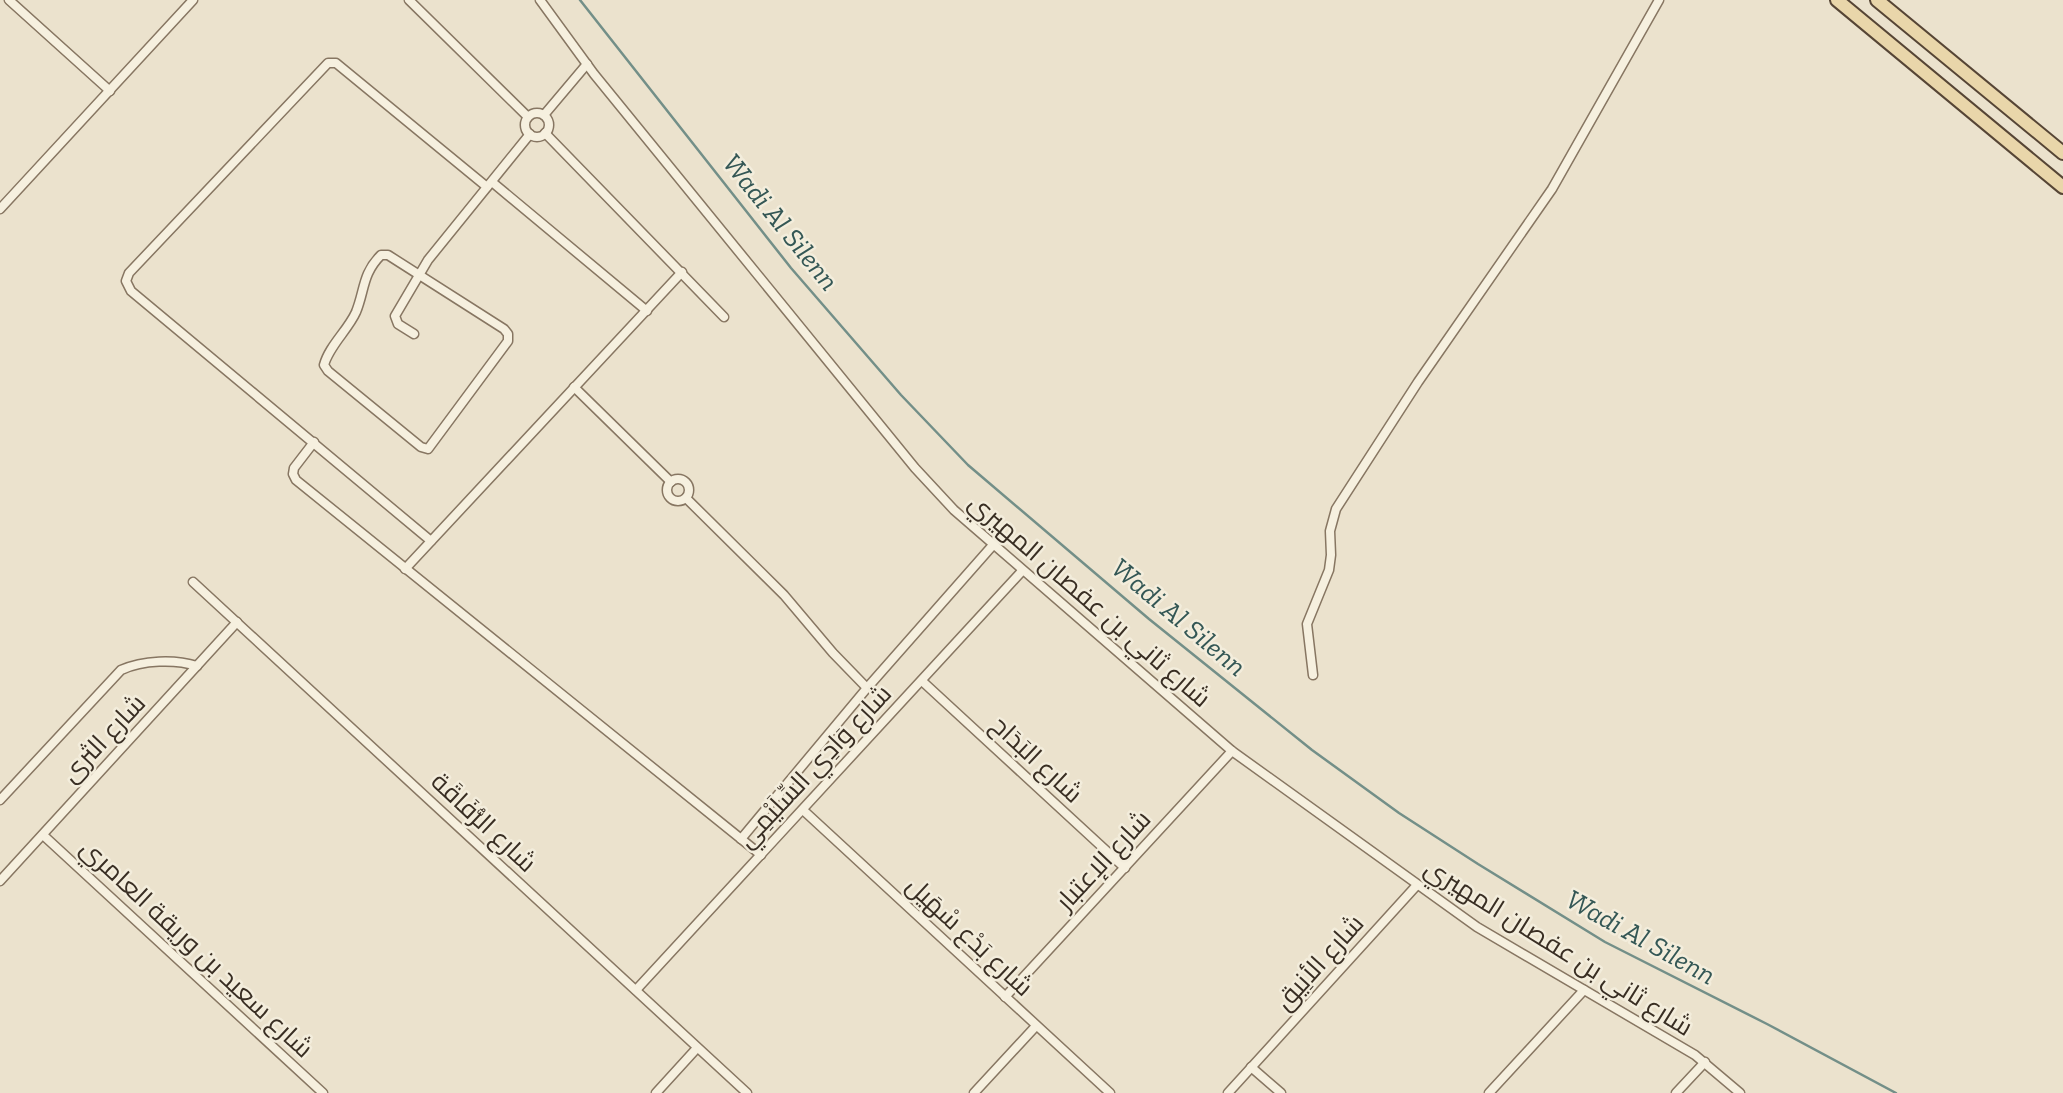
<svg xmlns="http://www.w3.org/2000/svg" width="2063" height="1093" font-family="'Zilla Slab',Cairo,serif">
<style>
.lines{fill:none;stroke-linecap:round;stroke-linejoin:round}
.stream{stroke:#738f88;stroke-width:2.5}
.street-casing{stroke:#877662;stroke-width:11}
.primary-casing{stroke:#564535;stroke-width:16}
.street{stroke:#f6f0df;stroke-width:8}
.primary{stroke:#e9d6aa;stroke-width:12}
.labels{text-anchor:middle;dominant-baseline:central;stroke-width:5;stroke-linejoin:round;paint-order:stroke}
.street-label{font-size:26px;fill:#392e23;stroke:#f3eddc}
.water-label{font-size:28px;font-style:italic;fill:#345755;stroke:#f3eddc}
</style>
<rect width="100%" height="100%" fill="#ebe2cd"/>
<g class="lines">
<path class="stream" d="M 580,0 L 791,268 L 901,395 L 968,465 L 1149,619 L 1312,750 L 1399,813 L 1478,864 L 1605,942 L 1767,1024 L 1896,1093"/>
<defs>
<g id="street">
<path d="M 9,0 L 110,91"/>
<path d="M 409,0 L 528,117"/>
<path d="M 540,0 L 594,74 L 915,468 L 954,510 L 1232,751 L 1477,927 L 1695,1055 L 1740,1093"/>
<circle cx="537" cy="125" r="12"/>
<path d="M 544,115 L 587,64"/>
<path d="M 545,133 L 724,317"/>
<path d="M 492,182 L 647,311"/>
<path d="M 0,209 L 193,0"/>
<path d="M 381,255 L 388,255 L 504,329 L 508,334 L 508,341 L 428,449 L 421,447 L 328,371 L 324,365 C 329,346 348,330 356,312 C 365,290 362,274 381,255 Z"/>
<path d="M 414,334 L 398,324 L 395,316 L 428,260 L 530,134"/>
<path d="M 574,387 L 671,482"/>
<path d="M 314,442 L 294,468 L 293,474 L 296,480 L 761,855"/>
<circle cx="678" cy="490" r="11"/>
<path d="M 686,498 L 784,595 L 833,653 L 867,688"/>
<path d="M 431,541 L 131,291 L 126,281 L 129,273 L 328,63 L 336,63 L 487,187"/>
<path d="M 405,569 L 682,272"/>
<path d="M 193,582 L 747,1093"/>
<path d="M 1313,675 L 1307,624 L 1329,570 L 1331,555 L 1330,531 L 1336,509 L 1418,382 L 1552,189 L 1659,0"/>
<path d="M 922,681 L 1125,868"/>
<path d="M 0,800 L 121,670 C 143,660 175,659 197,666"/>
<path d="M 803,810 L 1110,1093"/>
<path d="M 43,835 L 323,1093"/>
<path d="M 741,839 L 867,688 L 993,545"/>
<path d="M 0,881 L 237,622"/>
<path d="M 636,990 L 1022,571"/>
<path d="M 1005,997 L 1232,751"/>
<path d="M 1251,1067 L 1281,1093"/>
<path d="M 656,1093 L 697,1048"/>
<path d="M 974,1093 L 1036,1026"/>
<path d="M 1228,1093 L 1417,885"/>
<path d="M 1489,1093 L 1584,990"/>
<path d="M 1676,1093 L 1705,1062"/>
</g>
<g id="primary">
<path d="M 1837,0 L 2063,187"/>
<path d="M 1877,0 L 2063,153"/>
</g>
</defs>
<use href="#street" class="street-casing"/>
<use href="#primary" class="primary-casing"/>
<use href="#street" class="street"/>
<use href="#primary" class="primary"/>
</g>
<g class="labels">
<g class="street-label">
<text transform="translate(1090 600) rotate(41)">شارع ثاني بن عفصان المهيري</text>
<text transform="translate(103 738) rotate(-47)">شارع الثرى</text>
<text transform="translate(1037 759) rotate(43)">شارع البَدَاح</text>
<text transform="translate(814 766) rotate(-47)">شارع وَادِي السِّلَيْمِي</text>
<text transform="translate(484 822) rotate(43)">شارع الرُّفَاقَة</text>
<text transform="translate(1103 860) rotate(-47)">شارع الإعتبار</text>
<text transform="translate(970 936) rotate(43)">شارع بَدْع سْهَيل</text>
<text transform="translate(1559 947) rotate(32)">شارع ثاني بن عفصان المهيري</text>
<text transform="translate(197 948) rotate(43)">شارع سعيد بن وريقة العامري</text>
<text transform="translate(1319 962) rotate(-48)">شارع الأنِيق</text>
</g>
<g class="water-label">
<text transform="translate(781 222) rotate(51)">Wadi Al Silenn</text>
<text transform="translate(1179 617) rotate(40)">Wadi Al Silenn</text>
<text transform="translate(1641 937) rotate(29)">Wadi Al Silenn</text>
</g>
</g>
</svg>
